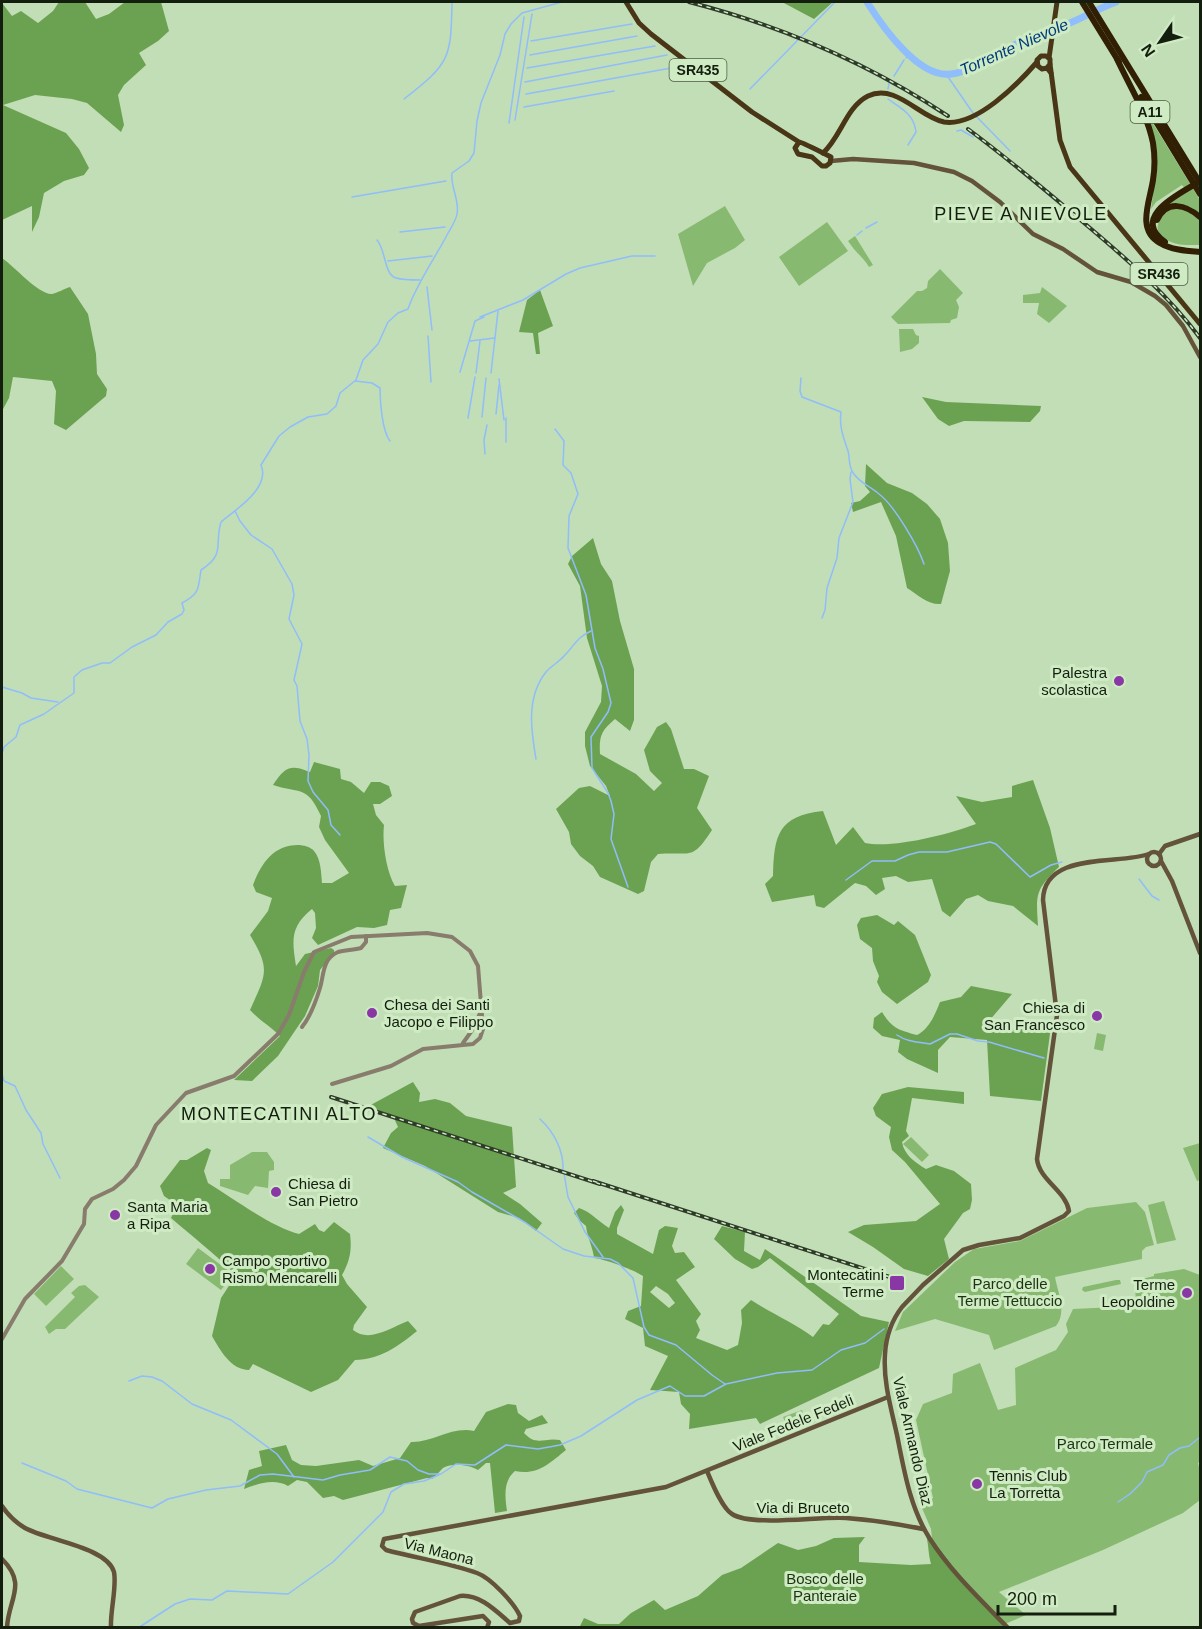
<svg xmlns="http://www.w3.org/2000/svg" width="1202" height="1629" font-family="Helvetica,sans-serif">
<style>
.green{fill:#87ba70}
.forest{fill:#6ba251;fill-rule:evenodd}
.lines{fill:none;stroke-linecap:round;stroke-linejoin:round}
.stream{stroke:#90bdfb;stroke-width:1.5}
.river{stroke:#90bdfb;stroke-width:7}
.tertiary{stroke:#887c6c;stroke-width:4}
.secondary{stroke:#63533b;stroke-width:4.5}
.primary{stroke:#493617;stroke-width:5}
.motorway{stroke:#301f03;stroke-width:6}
.rail-casing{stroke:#2e3b28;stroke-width:4}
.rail{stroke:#cfebc3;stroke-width:1.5;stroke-dasharray:4.5;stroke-linecap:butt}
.poi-dot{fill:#8a37a6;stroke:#cfebc3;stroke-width:2}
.labels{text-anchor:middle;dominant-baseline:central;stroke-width:6;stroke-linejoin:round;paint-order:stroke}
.shield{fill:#cfebc3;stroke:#4c5c45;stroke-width:1.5}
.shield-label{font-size:14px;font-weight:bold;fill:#141e0f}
.poi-label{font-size:15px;fill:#141e0f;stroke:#cfebc3;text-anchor:start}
.park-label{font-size:15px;fill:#1c3211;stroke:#cfebc3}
.street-label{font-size:15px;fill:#141e0f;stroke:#cfebc3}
.water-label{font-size:16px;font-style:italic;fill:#00397b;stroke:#cfebc3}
.quarter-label{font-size:18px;letter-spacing:1.5px;fill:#141e0f;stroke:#cfebc3}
</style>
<rect width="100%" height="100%" fill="#c2deb6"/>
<g class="green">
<path d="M 1149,117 L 1200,200 L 1200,214 C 1190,204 1177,201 1164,208 L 1187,191 L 1182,185 L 1156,202 L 1151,209 C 1156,179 1156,147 1149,117 Z"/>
<path d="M 725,206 L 745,240 L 735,248 L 707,263 L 693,286 L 678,234 Z"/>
<path d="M 1176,207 L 1183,209 L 1200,220 L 1200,245 C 1191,245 1179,246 1171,242 C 1148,234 1158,214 1176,207 Z"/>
<path d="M 827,222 L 848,251 L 799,286 L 779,257 Z"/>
<path d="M 855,236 L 873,265 L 869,267 C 863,257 855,252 848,241 Z"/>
<path d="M 940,269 L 963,293 L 956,300 L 959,307 L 957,318 L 951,320 L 950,323 L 898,324 L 891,317 L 917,291 L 922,291 L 927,288 L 928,281 Z"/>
<path d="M 1042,287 L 1067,306 L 1049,323 L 1037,314 L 1039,303 L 1023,303 L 1023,295 L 1040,293 Z"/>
<path d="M 899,329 L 913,329 L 916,335 L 919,336 L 919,343 L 912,349 L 900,352 Z"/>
<path d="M 1097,1033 L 1106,1035 L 1103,1051 L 1094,1049 Z"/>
<path d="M 911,1137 L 929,1155 L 922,1162 L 903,1144 Z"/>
<path d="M 1200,1143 L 1200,1180 L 1197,1181 L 1183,1148 Z"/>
<path d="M 252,1152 L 267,1152 L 274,1162 L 274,1170 L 269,1171 L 268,1188 L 255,1186 L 248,1195 L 220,1186 L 220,1179 L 230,1179 L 230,1165 Z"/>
<path d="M 1164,1201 L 1176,1240 L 1157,1244 L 1148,1205 Z"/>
<path d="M 1136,1202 L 1145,1212 L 1154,1245 L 1146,1247 L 1142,1251 L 1142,1259 L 1055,1277 C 1058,1293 1067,1312 1056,1326 L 994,1350 L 989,1335 L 935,1319 L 895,1331 L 903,1312 L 955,1262 L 974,1249 L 1020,1241 L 1087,1208 Z"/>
<path d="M 198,1248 L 233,1274 L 221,1290 L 186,1264 Z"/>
<path d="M 61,1266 L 74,1279 L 46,1306 L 34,1294 Z"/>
<path d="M 1184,1269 L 1200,1275 L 1200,1461 L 1198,1463 L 1200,1471 L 1200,1500 L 1183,1513 L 1103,1550 L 999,1592 L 1026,1615 L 1005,1624 L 960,1576 L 932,1538 L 931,1529 L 922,1508 L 933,1498 L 916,1420 L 923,1404 L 952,1393 L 953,1374 L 980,1363 L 998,1410 L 1016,1405 L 1015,1368 L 1056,1350 L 1068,1332 L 1066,1324 L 1073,1309 L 1137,1306 L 1135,1291 L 1140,1290 L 1138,1280 L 1154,1276 L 1154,1274 Z"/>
<path d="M 1116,1280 L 1120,1280 L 1121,1284 L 1085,1292 L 1082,1290 L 1083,1287 Z"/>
<path d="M 85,1285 L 99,1297 L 65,1329 L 56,1329 L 49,1334 L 45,1327 L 75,1297 L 71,1293 L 79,1286 Z"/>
<path d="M 802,1410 L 805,1419 L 787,1426 L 783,1417 Z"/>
</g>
<g class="forest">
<path d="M 59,2 L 85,2 L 96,19 L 109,14 L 125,2 L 161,2 L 169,31 L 158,41 L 139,53 L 146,65 L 124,85 L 118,95 L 124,125 L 121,132 L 87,103 L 72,99 L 35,95 L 3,105 L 66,133 L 79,149 L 89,168 L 84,175 L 64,181 L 44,193 L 39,217 L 32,232 L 32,206 L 2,220 L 2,3 L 12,16 L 21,11 L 38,23 L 53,11 Z"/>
<path d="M 782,2 L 833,2 L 814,19 Z"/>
<path d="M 2,258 C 14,266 39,295 52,294 C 57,293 64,289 70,287 L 88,314 L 96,354 L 97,374 L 107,389 L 106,396 L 66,430 L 54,424 L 56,391 L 52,381 L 13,377 L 9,398 L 2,411 Z"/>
<path d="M 540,290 L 553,326 L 538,333 L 540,354 L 536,354 L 533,333 L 519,332 L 527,300 Z"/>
<path d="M 922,397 L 946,402 L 1041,406 L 1040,411 L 1030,422 L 964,421 L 949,426 L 938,419 Z"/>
<path d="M 866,464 L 887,483 L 912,493 L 927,504 L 940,519 L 948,543 L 950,571 L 941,604 C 928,605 918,595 907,588 L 896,536 L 881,502 L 853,512 L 851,503 L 860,501 L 870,492 L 865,486 Z"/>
<path d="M 593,538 L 601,564 L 612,581 L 620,621 L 634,669 L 634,720 L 630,731 L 615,719 C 601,731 599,736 600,754 L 636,774 L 654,791 L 662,783 L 650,771 L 644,750 L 657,727 L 666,722 L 671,729 L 684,769 L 694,769 L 709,776 L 697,808 L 712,830 C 691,862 692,851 658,854 L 651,862 L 644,891 L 638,894 L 600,877 L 593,866 L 580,856 L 571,844 L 569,832 L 556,809 L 579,788 L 590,786 L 610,796 L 606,786 L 590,766 L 585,746 L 585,732 L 601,702 L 602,686 L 587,638 L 580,586 L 568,564 L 572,556 Z"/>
<path d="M 314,762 L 340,769 L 341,779 L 351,782 L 364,793 L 371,782 L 380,782 L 389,786 L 392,796 L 380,804 L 373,804 L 376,815 L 384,825 C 382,842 386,871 395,886 L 407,885 L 401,908 L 390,910 L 387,925 L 374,928 L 357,927 L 318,945 L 312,938 L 316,928 L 315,913 L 312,909 C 290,927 292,940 296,966 L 305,954 L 331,948 L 334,950 L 334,953 L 320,970 L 318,986 L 305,1016 L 278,1056 L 252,1081 L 234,1080 L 280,1036 C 270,1026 259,1020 250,1010 C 266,974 271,970 250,935 L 268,911 L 272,898 L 256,892 L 253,885 C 261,864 273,845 298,845 C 303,845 311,847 314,851 C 321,859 321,873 322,883 L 332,883 L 349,873 L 325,840 L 319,827 L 321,816 C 307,785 301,794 273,785 C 285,767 290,764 310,772 Z"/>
<path d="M 1033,780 L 1050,828 L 1059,867 C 1035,890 1036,894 1038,926 L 1013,906 L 988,901 L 978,895 L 966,899 L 950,917 L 942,911 L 932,879 L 908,882 L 896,876 L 882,878 L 885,889 L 876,895 L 866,886 L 855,883 L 824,908 L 816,906 L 814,895 L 772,902 L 765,884 L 773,876 C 774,835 778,816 823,811 L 836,845 L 853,827 L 865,843 C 892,849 950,834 976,824 L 956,796 L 982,802 L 1012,797 L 1012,786 Z"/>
<path d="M 877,915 L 894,925 L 898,921 L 915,935 L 931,975 L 928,982 L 897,1004 L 882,992 L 877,982 L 879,976 L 873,961 L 872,948 L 860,939 L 857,925 L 861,918 Z"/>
<path d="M 971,986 L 1012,994 L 989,1021 L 1007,1032 L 1029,1024 L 1051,1026 L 1041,1101 L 990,1096 L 987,1040 L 950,1037 L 938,1050 L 938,1073 L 907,1059 L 898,1052 L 900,1040 L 882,1036 L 873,1028 L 874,1018 L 882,1012 C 892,1028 898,1030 917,1035 C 929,1029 935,1015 940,1002 L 961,997 Z"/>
<path d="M 413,1082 L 420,1093 L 419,1102 L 435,1099 L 450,1103 L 466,1116 L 512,1127 L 516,1187 L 503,1193 L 520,1204 L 542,1223 L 536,1231 L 519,1218 L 498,1212 L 425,1166 L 383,1148 L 391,1133 L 398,1127 L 393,1116 L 367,1107 Z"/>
<path d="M 908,1087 L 964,1092 L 964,1104 L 912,1098 L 906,1131 L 909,1136 L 902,1142 C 904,1155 916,1163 926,1169 L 936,1165 L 954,1171 L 971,1184 L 972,1200 L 970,1209 L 963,1213 L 944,1239 L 949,1259 L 928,1276 L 904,1269 L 873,1247 L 848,1232 L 864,1225 L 916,1221 L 940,1204 L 905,1162 L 892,1150 L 889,1137 L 891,1127 L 876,1116 L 873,1108 L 882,1094 Z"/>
<path d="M 207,1148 L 211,1150 L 204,1171 L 208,1183 C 233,1198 271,1227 299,1234 L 315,1224 L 319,1230 L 324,1232 L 334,1222 L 350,1234 C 352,1250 350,1261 342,1275 L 347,1284 L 367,1307 L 354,1325 L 353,1330 C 369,1343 390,1328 408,1321 L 417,1331 C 399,1346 379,1360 355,1360 L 338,1380 L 311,1392 L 253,1364 L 249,1370 C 231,1370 220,1350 212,1336 L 221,1298 L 236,1275 C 215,1254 193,1237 171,1218 L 177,1205 L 164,1196 L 160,1186 L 180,1160 L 187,1160 Z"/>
<path d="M 621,1205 L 624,1210 L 617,1228 L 617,1234 L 653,1254 L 659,1230 L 665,1226 L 678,1228 L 672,1246 L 675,1253 L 684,1252 L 695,1267 L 676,1280 L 701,1314 L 696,1321 L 700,1330 L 696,1338 L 727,1350 L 738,1345 L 742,1323 L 741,1310 L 751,1300 C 771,1313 794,1323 813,1337 L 823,1324 L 829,1325 L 839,1314 L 770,1258 L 758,1267 L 752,1269 L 735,1259 L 714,1239 L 722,1226 L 745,1232 L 744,1251 L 760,1260 L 765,1249 L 861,1316 L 889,1322 L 879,1368 L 760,1424 L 756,1418 L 689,1429 L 690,1414 L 681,1404 L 679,1392 L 650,1390 L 668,1356 L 645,1346 L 643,1328 L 625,1319 L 628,1311 L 641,1306 L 643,1276 C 634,1270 605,1259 594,1258 C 593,1247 587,1237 586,1226 L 579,1220 L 574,1213 L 579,1208 C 591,1212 598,1221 609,1228 L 615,1212 ZM 656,1286 L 668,1294 L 675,1303 L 669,1308 L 650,1292 Z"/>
<path d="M 508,1404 L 516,1405 L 518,1413 L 529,1421 L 542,1415 L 548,1423 L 526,1429 L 524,1433 C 537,1447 544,1437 560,1440 L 566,1450 C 550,1463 537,1476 515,1471 C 503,1481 505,1497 507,1511 L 495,1513 L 490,1463 L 486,1463 L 478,1470 C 470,1465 453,1462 443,1468 C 440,1471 436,1476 432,1479 L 427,1478 L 343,1500 L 334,1496 L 323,1498 L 307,1482 L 297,1480 L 288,1486 C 274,1478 257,1484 244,1489 L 249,1470 L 262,1466 L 259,1451 L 286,1445 L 292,1460 L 301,1465 L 316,1466 L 359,1460 L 373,1466 L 400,1458 L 411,1442 C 432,1443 452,1426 474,1431 L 486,1412 Z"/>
<path d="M 926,1535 L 932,1538 L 960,1576 L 1008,1628 L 579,1628 L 584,1618 L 598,1624 L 619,1624 L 631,1613 L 654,1600 L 665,1610 L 698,1596 L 722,1575 L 741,1568 L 778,1543 L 798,1550 L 816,1546 L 834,1538 L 865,1537 L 859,1545 L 859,1562 L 911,1565 L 931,1564 C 928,1554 929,1546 926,1535 Z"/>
</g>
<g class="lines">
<g class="stream">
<path d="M 531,41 L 632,24"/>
<path d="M 530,55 L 637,36"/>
<path d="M 906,58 L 910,55"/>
<path d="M 527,68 L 655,46"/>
<path d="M 946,74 L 973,113"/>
<path d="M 894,76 L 904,60"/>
<path d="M 525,82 L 667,55"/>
<path d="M 750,89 L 835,2"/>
<path d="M 888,89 L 889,83"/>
<path d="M 526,94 L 677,67"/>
<path d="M 404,99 C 450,63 451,59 452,2"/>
<path d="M 888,99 C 901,108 914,114 916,132 L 908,145"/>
<path d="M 524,107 L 614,91"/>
<path d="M 976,116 L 1010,151"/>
<path d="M 515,120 L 532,14"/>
<path d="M 509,123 L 524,17"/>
<path d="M 957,131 L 961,130 L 973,137"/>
<path d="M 352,197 L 446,181"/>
<path d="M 866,228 L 877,222"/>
<path d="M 400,232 L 445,227"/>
<path d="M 857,235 L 862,231"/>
<path d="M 377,240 C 386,250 384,275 396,278 C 403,280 413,280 420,280"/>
<path d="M 388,261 L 432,256"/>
<path d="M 427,287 L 432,330"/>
<path d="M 480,317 L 523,300 L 566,274 L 580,268 L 632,256 L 655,256"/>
<path d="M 428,336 L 431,382"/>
<path d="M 470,341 L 495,338"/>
<path d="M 460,372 L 475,321 L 484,317"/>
<path d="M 476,373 L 480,341"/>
<path d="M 491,373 L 498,311"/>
<path d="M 801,378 L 800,391 L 802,397 L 841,412 C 839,425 843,436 847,448 C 851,457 847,466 854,474 C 860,483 871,487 879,494 C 894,505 918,546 924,564"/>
<path d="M 499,379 L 504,420"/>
<path d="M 355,381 L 372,383 L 380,388 C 380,401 382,431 390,441"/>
<path d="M 496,414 L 499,385"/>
<path d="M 482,417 L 486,378"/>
<path d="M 468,418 L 475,377"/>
<path d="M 506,418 L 506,442"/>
<path d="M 555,429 L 564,441 L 563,465 L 571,473 L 578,494 L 569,516 L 568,548 L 586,595 L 595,648 L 603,669 L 611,703 L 608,712 L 591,737 L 592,768 L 608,793 L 611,801 L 614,814 L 611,839 L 628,887"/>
<path d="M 485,454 L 484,440 L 487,425"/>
<path d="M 235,511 L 240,521 L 251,535 L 272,549 L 292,584 L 294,595 L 289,619 L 302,644 L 294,680 L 297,686 L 300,721 L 307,739 L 309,755 L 308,781 L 313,792 L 328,810 L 331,825 L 340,835"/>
<path d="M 822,618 L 825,610 L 827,588 L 837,558 L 839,538 L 853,502 L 850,479 L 851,472"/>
<path d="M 2,687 L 22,693 L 31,698 L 58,702"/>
<path d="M 2,754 L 4,747 L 16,737 L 20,725 L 44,714 L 74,693 L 74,677 L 82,670 L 102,663 L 110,663 L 132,647 L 156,635 L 168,622 L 182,614 L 184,610 L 182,603 C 201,593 198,587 201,570 C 226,554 214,545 221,522 C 235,510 271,488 261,465 L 279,436 L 290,427 L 308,417 L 327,414 L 336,406 L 340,393 L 356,380 L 363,360 L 378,344 L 388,322 L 398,313 L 408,309 C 416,285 435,258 447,235 C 450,229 456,221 457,214 C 460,200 450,187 452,173 L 469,161 L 474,153 L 477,121 L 481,103 L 500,55 L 505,34 L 511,24 L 522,13 L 562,2"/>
<path d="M 536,759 C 531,730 526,697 546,672 C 551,666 559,662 564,656 C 575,645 576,638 591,631"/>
<path d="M 1139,879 L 1152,896 L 1159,900"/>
<path d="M 846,880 L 872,861 L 895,861 L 908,855 L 919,852 L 947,852 L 990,842 L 996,844 L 1030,877 L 1051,865 L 1062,862"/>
<path d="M 897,1035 C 907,1042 919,1042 930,1044 L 950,1034 L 957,1034 L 978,1041 L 989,1042 L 1044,1058"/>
<path d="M 2,1073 L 4,1081 L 15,1086 L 26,1110 L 41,1133 L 43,1144 L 60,1178"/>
<path d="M 540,1119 C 554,1132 564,1151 563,1170"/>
<path d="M 368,1137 L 402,1157 L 458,1182 L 472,1192 L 526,1223 L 563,1249 L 584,1256 L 610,1259 L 618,1263 L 633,1278 L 644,1327 L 649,1335 L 676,1345 L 712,1375 L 725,1384"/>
<path d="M 564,1173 L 568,1197 L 585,1232 L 603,1257"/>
<path d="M 129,1381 L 142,1376 L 152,1377 L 162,1381 L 192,1404 L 231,1420 L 277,1454 L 294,1477"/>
<path d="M 22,1463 L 66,1481 L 77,1489 L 152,1508 L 168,1499 L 206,1490 L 240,1486 L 260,1475 L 273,1474 L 323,1480 L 340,1475 L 370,1470 L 390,1457 L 407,1461 L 418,1470 L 429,1474 L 441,1474 L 456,1464 L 475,1465 L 506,1445 L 538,1449 L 560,1445 L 581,1436 L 637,1400 L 670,1386 L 685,1396 L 704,1396 L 726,1384 L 777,1373 L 812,1370 L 841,1350 L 865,1343 L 884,1329"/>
<path d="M 1118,1502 L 1130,1494 L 1142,1482 L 1147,1472 L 1163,1465 L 1169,1455 L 1180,1448 L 1189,1446 L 1200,1437"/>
<path d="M 138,1628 L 175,1604 L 190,1599 L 212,1600 L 227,1591 L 288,1594 L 333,1562 L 383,1512 L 391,1492 L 404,1484 L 424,1481 L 439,1475"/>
</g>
<path class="river" d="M 867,2 C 882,26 919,79 951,74 C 974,71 994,54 1014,45 C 1033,37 1052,31 1070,23 C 1086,16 1100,8 1116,2"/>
<g class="tertiary">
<path d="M 302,1027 C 311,1016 316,1001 320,988 C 324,975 322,959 338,952 C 345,950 354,950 361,948 L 366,942 L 366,936"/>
<path d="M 463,1043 L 473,1029 L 481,1011"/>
<path d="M 2,1339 L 25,1299 L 62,1261 L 84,1224 L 85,1209 L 92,1199 L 113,1189 L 124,1180 L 136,1166 L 156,1125 L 186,1093 L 234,1076 L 278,1034 L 289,1015 L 304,972 L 314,952 L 351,937 L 427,933 L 452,937 L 470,951 L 478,966 L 483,1029 L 480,1038 L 473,1044 L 423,1049 L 391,1066 L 332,1084"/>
</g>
<g class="secondary">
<path d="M 831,161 L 853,159 L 914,163 L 954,172 L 972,181 L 1000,202 L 1033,234 L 1063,249 L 1097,272 L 1131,282 L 1155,296 L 1166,305 L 1183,326 L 1200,357"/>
<circle cx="1154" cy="859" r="7"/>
<path d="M 1159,854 L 1165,846 L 1200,834"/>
<path d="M 1161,861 L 1172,881 L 1200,953"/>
<path d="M 707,1471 C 712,1483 722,1508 732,1514 C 752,1527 820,1516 846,1518 C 872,1520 898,1524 923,1529"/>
<path d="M 2,1506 C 8,1515 15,1522 25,1528 C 46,1540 107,1547 114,1572 C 117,1587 110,1611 111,1628"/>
<path d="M 2,1559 C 28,1585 8,1599 7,1628"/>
<path d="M 487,1628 L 489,1622 L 483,1616 L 419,1626 L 413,1623 L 412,1619 L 415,1612 L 460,1596 C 480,1594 496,1611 510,1623 L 519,1621 L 520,1616 C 514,1603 491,1578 477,1573 C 449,1563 416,1558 386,1550 L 382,1546 L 384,1539 L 666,1487 L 888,1397"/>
<path d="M 1008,1628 C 981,1600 951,1572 930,1539 C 910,1508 904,1470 897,1435 C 891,1408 883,1381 885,1354 C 886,1337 892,1320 902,1307 L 923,1285 L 963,1250 L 979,1245 L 1020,1238 L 1064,1216 L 1069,1211 C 1066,1191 1039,1180 1037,1159 L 1057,1015 L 1043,900 C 1044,851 1119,865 1149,854"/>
</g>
<g class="primary">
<path d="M 626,2 L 639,23 L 651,34 L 752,112 L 799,142 C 802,142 829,156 831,157 L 830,163 L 826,166 L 822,166 L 812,157 L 798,154 L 795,148 L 799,142"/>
<path d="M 1049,58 L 1057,2"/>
<path d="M 1050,64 L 1060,140 L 1070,167 L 1200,324"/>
<path d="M 1047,68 L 1050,64 L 1050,59 L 1046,56 L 1041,56 L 1037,60 L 1038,66 L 1042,69 L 1047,68 L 1051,73"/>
<path d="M 823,153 C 841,137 846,107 868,96 C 896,83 919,117 944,122 C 976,127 1018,84 1037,62"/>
</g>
<g class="motorway">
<path d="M 1082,2 L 1119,62"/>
<path d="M 1089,2 L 1200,183"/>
<path d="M 1117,59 C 1130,87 1147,113 1153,143 C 1155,156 1155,168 1153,180 C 1150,201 1136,230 1160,243 C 1171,250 1188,251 1200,252"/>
<path d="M 1141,97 L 1200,194"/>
<path d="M 1157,220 C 1167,199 1186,205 1200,217"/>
<path d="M 1165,242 C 1130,217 1179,194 1197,183"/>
</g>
<defs>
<g id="rail">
<path d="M 689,2 C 782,26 868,63 948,116"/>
<path d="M 968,129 C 1010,160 1050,194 1090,228 C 1129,261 1169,296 1200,338"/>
<path d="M 331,1097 L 600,1184"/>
<path d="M 593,1181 L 899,1280"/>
</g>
</defs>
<use href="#rail" class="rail-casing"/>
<use href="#rail" class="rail"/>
</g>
<g class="poi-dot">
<circle cx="1119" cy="681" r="6"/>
<circle cx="372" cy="1013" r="6"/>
<circle cx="1097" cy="1016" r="6"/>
<circle cx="276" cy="1192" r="6"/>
<circle cx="115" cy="1215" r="6"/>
<circle cx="210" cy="1269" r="6"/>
<rect x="889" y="1275" width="16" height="16" rx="3"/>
<circle cx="1187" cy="1293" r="6"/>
<circle cx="977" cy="1484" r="6"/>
</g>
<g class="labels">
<g class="shield">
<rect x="669.5" y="59" width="57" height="22" rx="4.5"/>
<rect x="1130.5" y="101" width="39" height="22" rx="4.5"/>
<rect x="1130.5" y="263" width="57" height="22" rx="4.5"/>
</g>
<g class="shield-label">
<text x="698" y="70">SR435</text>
<text x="1150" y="112">A11</text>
<text x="1159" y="274">SR436</text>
</g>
<g class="poi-label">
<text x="1107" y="672" text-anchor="end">Palestra<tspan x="1107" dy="17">scolastica</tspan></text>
<text x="384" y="1004">Chesa dei Santi<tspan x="384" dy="17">Jacopo e Filippo</tspan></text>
<text x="1085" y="1007" text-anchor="end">Chiesa di<tspan x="1085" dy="17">San Francesco</tspan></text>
<text x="288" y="1183">Chiesa di<tspan x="288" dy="17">San Pietro</tspan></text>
<text x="127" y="1206">Santa Maria<tspan x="127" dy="17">a Ripa</tspan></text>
<text x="222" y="1260">Campo sportivo<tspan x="222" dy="17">Rismo Mencarelli</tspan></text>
<text x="884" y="1274" text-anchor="end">Montecatini<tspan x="884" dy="17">Terme</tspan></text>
<text x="1175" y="1284" text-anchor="end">Terme<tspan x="1175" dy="17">Leopoldine</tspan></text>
<text x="989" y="1475">Tennis Club<tspan x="989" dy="17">La Torretta</tspan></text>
</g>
<g class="park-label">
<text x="1010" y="1283">Parco delle<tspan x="1010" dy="17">Terme Tettuccio</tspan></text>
<text x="1105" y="1443">Parco Termale</text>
<text x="825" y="1578">Bosco delle<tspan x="825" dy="17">Panteraie</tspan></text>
</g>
<g class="street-label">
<text transform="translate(793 1423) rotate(-22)">Viale Fedele Fedeli</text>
<text transform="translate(913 1441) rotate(77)">Viale Armando Diaz</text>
<text x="803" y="1507">Via di Bruceto</text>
<text transform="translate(439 1551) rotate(14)">Via Maona</text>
</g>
<g class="water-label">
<text transform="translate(1014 47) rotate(-24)">Torrente Nievole</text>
</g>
<g class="quarter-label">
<text x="1021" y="214">PIEVE A NIEVOLE</text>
<text x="279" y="1114">MONTECATINI ALTO</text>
</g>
</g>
<rect width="1202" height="1629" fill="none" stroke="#141e0f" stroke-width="6"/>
<g transform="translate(1160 42) rotate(235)" stroke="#cfebc3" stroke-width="4.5" paint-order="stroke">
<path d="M0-4.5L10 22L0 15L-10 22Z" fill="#141e0f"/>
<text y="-9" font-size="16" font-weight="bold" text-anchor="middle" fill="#141e0f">N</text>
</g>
<path d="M998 1605v9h117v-9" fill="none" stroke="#141e0f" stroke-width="3"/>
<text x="1007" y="1605" font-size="18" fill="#141e0f" stroke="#cfebc3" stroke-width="4.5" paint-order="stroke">200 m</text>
</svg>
